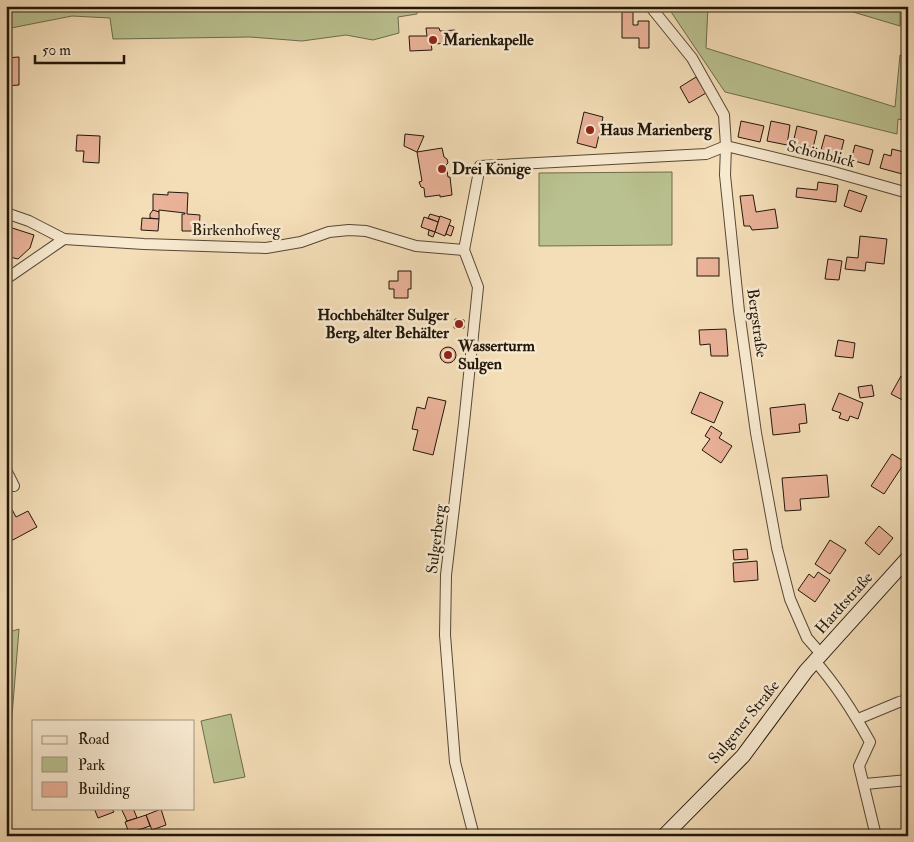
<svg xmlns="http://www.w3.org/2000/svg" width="914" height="842" font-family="'IM FELL Double Pica',serif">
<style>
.green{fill:#bac190;stroke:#6e6c4d}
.building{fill:#eab299;stroke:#21160a}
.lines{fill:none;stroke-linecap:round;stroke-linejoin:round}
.street-casing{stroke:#564836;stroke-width:12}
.secondary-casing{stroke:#21160a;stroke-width:16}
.street{stroke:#f8ead1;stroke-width:10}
.secondary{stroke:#f8ead1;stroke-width:14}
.poi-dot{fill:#8f2418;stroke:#f8ead1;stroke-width:2}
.labels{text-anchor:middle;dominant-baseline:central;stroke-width:5;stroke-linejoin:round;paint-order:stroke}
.poi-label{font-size:16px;font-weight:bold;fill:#21160a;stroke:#f8ead1;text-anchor:start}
.street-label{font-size:16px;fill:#21160a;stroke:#f8ead1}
</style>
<rect width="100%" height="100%" fill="#f4deb8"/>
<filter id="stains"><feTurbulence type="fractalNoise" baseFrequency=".004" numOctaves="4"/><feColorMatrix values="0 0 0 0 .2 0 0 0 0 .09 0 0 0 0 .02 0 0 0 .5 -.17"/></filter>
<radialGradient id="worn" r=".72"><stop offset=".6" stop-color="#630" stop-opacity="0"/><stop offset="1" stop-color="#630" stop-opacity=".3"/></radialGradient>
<g class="green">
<path d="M 6,6 L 417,6 L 417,14 L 398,17 L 399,33 L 373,40 L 346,35 L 302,41 L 250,37 L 113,39 L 110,18 L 72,16 L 6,29 Z"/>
<path d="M 667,6 L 708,6 L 706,48 L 895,107 L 900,55 L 908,56 L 908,121 L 898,119 L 897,134 L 725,92 Z"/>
<path d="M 833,6 L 900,6 L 900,26 Z"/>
<path d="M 672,172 L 672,245 L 539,246 L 539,173 Z"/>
<path d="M 19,629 L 7,778 L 6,780 L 6,633 Z"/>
<path d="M 231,714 L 245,777 L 214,783 L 201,721 Z"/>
</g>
<g class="building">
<path d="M 622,12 L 633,12 L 633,25 L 638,25 L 638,21 L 649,21 L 649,48 L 639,48 L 639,38 L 622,38 Z"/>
<path d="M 426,28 L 439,28 L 440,31 L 455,30 L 456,43 L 431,44 L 432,50 L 410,51 L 409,36 L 427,36 Z"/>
<path d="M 19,57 L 19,85 L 6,86 L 6,58 Z"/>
<path d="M 696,77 L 706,93 L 689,103 L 680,87 Z"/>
<path d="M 584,112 L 603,117 L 596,148 L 577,143 Z"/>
<path d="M 741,121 L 764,126 L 760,142 L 738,137 Z"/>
<path d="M 771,121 L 790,125 L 787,145 L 767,141 Z"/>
<path d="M 797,126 L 817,131 L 813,148 L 793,143 Z"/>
<path d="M 405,134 L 424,136 L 417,152 L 404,146 Z"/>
<path d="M 77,135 L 100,136 L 99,163 L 83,162 L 84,151 L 76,151 Z"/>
<path d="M 825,135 L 844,140 L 840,156 L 821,150 Z"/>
<path d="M 855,145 L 873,150 L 869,165 L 851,160 Z"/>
<path d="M 442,148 L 444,157 L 447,159 L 448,163 L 446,165 L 448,177 L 450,177 L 452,195 L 440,197 L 440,195 L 425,197 L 424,188 L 421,187 L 419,182 L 422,181 L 417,152 Z"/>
<path d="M 892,149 L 904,152 L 902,160 L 908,162 L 906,175 L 880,168 L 884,154 L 891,156 Z"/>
<path d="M 818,182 L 838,185 L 836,202 L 796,197 L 797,188 L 817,190 Z"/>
<path d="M 849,190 L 867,196 L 861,212 L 844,206 Z"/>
<path d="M 168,192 L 188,193 L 187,214 L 200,215 L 199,231 L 182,231 L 182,214 L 185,214 L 185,213 L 159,210 L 159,212 L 154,212 L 153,210 L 153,194 L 168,195 Z"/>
<path d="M 753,195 L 756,212 L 775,209 L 778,228 L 752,230 L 750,226 L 744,226 L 740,196 Z"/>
<path d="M 153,210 L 159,212 L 159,219 L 150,218 L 150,214 Z"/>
<path d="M 430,214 L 440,217 L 438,222 L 428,218 Z"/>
<path d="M 440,216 L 451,220 L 445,236 L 435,232 Z"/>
<path d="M 424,217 L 438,222 L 435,232 L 421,227 Z"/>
<path d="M 142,218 L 159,219 L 158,231 L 141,230 Z"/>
<path d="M 449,225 L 454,227 L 451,236 L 446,234 Z"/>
<path d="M 6,226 L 34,235 L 30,248 L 18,259 L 6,256 Z"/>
<path d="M 429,230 L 435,232 L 433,237 L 428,235 Z"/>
<path d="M 860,236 L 887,239 L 884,264 L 866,262 L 865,271 L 845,269 L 847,257 L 858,258 Z"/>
<rect x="697" y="258" width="22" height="18"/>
<path d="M 828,259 L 842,261 L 839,280 L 825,279 Z"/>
<path d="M 398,271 L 411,271 L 411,289 L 408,289 L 408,298 L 394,298 L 394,289 L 389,289 L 389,281 L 398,281 Z"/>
<path d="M 455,319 L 464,320 L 464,328 L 454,328 Z"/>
<path d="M 726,329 L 728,356 L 711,356 L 710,344 L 700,345 L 699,330 Z"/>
<path d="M 838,340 L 855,343 L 853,358 L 835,356 Z"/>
<circle cx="448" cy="355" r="8"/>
<path d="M 901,376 L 908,380 L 908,403 L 891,394 Z"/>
<path d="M 872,385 L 874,396 L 860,398 L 858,387 Z"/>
<path d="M 700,392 L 723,402 L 714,423 L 691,413 Z"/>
<path d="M 839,393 L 863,403 L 858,419 L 850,416 L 848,421 L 839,418 L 841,413 L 832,410 Z"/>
<path d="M 428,397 L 446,401 L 433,455 L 413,450 L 418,430 L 412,429 L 417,407 L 425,409 Z"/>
<path d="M 805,404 L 807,423 L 799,424 L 800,432 L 773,435 L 770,408 Z"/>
<path d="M 711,426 L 722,433 L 719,438 L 732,446 L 721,463 L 702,450 L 710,439 L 705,436 Z"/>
<path d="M 892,454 L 905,462 L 884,494 L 871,486 Z"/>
<path d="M 827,475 L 829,497 L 800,499 L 801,510 L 785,511 L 782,478 Z"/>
<path d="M 6,498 L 16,517 L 28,511 L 37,527 L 9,542 L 6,537 Z"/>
<path d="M 879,526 L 893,538 L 879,555 L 865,543 Z"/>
<path d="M 830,540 L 846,550 L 830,574 L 815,564 Z"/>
<path d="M 747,549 L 748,559 L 734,560 L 733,550 Z"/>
<path d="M 757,561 L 758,580 L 734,582 L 733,563 Z"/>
<path d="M 818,572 L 830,580 L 815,602 L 798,590 L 809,574 L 814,578 Z"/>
<path d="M 90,808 L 114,808 L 112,809 L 114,812 L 98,818 L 94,808 L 91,810 Z"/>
<path d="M 121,808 L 133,808 L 137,818 L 127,821 Z"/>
<path d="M 161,809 L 166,825 L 152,830 L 146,815 Z"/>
<path d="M 146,815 L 150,826 L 129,833 L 125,822 Z"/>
</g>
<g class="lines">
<defs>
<g id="street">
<path d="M 650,6 L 692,58 L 724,115 L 726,146 L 725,175 L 739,311 L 756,433 L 777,548 L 790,599 L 807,638 L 821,654"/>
<path d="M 726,146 L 830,171 L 908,193"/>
<path d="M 6,213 L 29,221 L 64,239 L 144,244 L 266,248 L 301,242 L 329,232 L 349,230 L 366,231 L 416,246 L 464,250"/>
<path d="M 464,250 L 478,287 L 464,423 L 446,575 L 445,635 L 455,762 L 474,836"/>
<path d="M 464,250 L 480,166 L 706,154 L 726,146"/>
<path d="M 6,279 L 64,239"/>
<path d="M 6,470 L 14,486"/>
<path d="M 815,661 C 837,686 854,713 870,742 L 859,766 L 876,836"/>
<path d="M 858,719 L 899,702 L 908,700"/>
<path d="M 865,784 L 908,780"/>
<path d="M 903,836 L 908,835"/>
</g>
<path id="secondary" d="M 664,836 L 743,756 L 806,671 L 908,558"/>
</defs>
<use href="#street" class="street-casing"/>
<use href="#secondary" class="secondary-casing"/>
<use href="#street" class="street"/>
<use href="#secondary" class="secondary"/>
</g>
<g class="poi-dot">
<circle cx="433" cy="40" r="5"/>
<circle cx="590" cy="130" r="5"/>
<circle cx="442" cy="169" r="5"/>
<circle cx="459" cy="324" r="5"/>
<circle cx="448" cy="355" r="5"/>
</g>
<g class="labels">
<g class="poi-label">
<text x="443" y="40">Marienkapelle</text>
<text x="600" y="130">Haus Marienberg</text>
<text x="452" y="169">Drei Könige</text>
<text x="449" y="315" text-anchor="end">Hochbehälter Sulger<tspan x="449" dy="18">Berg, alter Behälter</tspan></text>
<text x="458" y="346">Wasserturm<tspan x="458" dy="18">Sulgen</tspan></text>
</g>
<g class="street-label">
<text transform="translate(821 154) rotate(14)">Schönblick</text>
<text x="236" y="230">Birkenhofweg</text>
<text transform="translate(757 323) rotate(82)">Bergstraße</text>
<text transform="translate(436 539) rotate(-83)">Sulgerberg</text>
<text transform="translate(844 603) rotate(-48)">Hardtstraße</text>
<text transform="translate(744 722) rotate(-51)">Sulgener Straße</text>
</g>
</g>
<rect width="914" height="842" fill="none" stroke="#f4deb8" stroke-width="25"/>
<rect x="8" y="8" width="899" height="827" fill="none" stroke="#21160a" stroke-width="2.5"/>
<rect x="12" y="12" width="889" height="817" fill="none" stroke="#21160a"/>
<rect x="32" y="720" width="162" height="90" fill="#f8ead1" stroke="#a29581"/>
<rect x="42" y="736" width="25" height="8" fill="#f8ead1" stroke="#a29581"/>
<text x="78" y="744" font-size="15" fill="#21160a">Road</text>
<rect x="42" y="757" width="25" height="15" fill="#bac190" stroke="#a29581"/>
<text x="78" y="770" font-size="15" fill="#21160a">Park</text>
<rect x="42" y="782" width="25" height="15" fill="#eab299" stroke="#a29581"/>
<text x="78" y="794" font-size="15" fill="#21160a">Building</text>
<path d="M35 55v8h89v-8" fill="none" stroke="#21160a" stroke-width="2.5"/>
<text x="42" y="55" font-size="15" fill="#21160a" stroke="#f8ead1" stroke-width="4" paint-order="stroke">50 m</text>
<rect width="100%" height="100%" filter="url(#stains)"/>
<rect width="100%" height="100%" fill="url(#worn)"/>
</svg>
